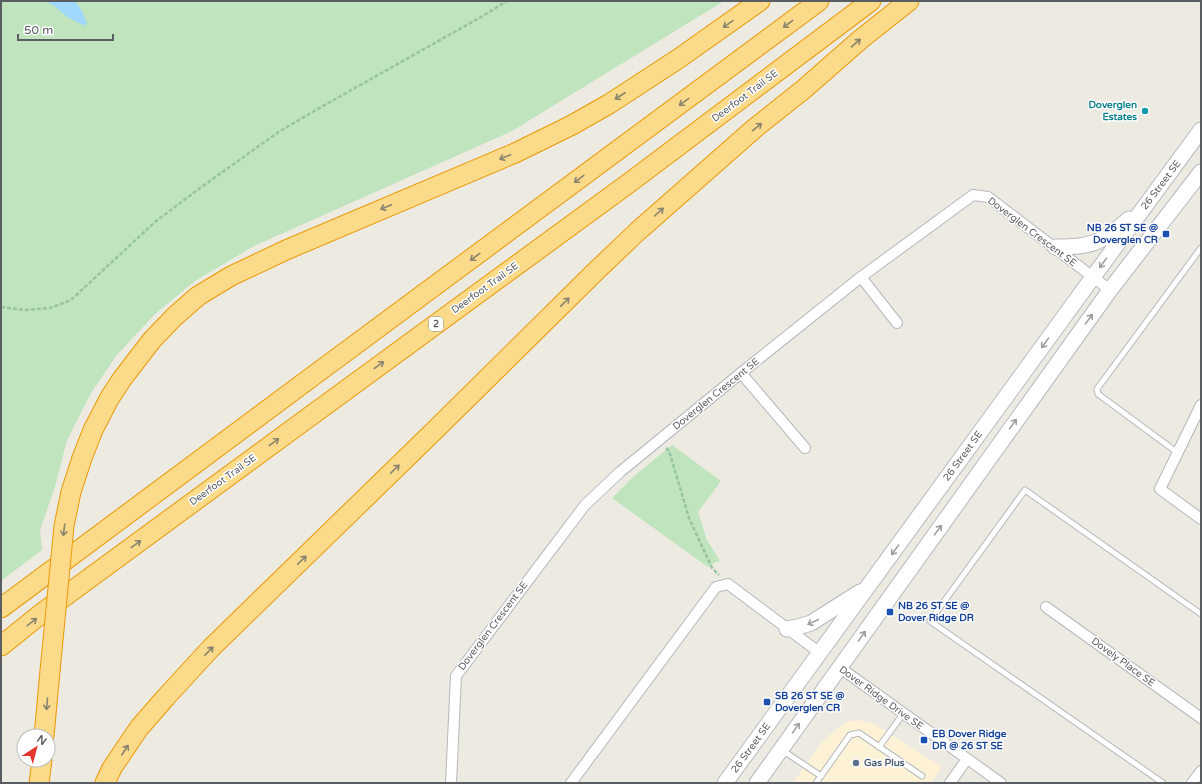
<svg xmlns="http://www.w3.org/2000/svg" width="1202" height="784" font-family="'Varela Round',sans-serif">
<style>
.commercial{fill:#fdf2d6}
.green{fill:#bfe4be}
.water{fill:#a1d8fd}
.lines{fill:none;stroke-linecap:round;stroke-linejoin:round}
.lane-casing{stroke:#b4b8bc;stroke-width:7}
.street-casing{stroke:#b4b8bc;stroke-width:12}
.secondary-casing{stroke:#b5b9be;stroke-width:17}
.highway-casing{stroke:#ea9904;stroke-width:21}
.path{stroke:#97c5a2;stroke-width:2.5;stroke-dasharray:4 2;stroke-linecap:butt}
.lane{stroke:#fff;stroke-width:5}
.street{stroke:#fff;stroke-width:10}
.secondary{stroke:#fff;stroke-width:15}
.highway{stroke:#fbda8a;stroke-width:19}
.highway-bridge-casing{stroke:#ea9904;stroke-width:21;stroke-linecap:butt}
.highway-bridge{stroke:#fbda8a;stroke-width:19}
.oneway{stroke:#8a836e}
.oneway2{stroke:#9c9ea1}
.culture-dot{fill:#0f9aa8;stroke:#fff;stroke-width:1.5}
.transit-dot{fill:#1a4fb4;stroke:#fff;stroke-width:1.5}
.service-dot{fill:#5c6f8a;stroke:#fff;stroke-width:1.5}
.labels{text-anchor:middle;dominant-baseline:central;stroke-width:3;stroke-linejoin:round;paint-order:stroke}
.shield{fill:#fff;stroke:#8c8e91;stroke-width:1}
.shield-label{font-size:9px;font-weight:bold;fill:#5a5e62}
.street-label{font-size:10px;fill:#5a5e62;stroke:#fff}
.culture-label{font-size:10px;font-weight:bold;fill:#0d838f;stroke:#fff;text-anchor:end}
.transit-label{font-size:10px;font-weight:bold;fill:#164399;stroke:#fff;text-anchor:start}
.service-label{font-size:10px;font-weight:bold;fill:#4e5e75;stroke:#fff;text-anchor:start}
</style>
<rect width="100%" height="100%" fill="#edeae1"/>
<path class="commercial" d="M 858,720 L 874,724 L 942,767 L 931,783 L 793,783 L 821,743 L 833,732 L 846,722 Z"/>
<g class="green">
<path d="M 1,1 L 724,1 L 512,131 L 254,246 L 195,281 L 155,314 L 116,356 L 91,393 L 67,440 L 55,487 L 40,530 L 42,550 L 1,581 Z"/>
<path d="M 672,445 L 721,481 L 698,512 L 707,540 L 720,561 L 714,563 L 708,567 L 612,498 L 632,478 Z"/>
</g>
<path class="water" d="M 46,1 L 75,1 L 82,11 L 87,23 L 85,26 L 67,17 L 54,6 Z"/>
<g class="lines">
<defs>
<g id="lane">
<path d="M 1178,453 L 1098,394 L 1097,389 L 1201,248"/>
<path d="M 879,747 L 903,714"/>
<path d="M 782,750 L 821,776"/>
<path d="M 816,783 L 850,735 L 859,733 L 922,776"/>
<path d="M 1163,783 L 930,621 L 1025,490 L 1201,614"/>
</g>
<g id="street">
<path d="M 861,277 L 897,323"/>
<path d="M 741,373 L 805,448"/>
<path d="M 1201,405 L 1160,489 L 1201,519"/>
<path d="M 1046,607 L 1201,718"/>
<path d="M 839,667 L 1001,783"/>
<path d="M 451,783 L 456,676 L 585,505 L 620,472 L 741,373 L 861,277 L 973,195 L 988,197 L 1110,290"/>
<path d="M 571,783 L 716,587 L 728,584 L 820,653"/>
<path d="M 950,783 L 967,759"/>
<path d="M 1192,783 L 1201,771"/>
</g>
<g id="secondary">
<path d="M 1055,247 C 1071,247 1089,247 1104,238 C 1113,234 1121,225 1129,219"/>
<path d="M 787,629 L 798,627 L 811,623 L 860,592"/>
<path d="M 725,783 L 1093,277 L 1201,130"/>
<path d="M 757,783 L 1110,290 L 1201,172"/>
</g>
<g id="highway">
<path d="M 71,492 L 82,458 L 93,430 L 109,399 L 122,379 L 152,340 L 174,317 L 198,296 L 231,276 L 286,250 L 515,153 L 572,125 L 609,104 L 678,59 L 760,1"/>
<path d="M 1,608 C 273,405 547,203 819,1"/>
<path d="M 1,646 L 42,613 L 290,431 L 629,183 L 871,1"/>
<path d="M 44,736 L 50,671"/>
<path d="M 39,783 L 42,760"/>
<path d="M 105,783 L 112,768 L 139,728 L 166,697 L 211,648 L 433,432 L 597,270 L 638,231 L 755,128 L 804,89 L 861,39 L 909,1"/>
</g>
</defs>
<use href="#lane" class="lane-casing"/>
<use href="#street" class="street-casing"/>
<use href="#secondary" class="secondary-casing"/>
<use href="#highway" class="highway-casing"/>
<g class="path">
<path d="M 1,307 L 26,310 L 50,308 L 71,300 L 155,222 L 200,188 L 280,131 L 323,106 L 481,17 L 507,1"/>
<path d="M 666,448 L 669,451 L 689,518 L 712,568 L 719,575"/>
</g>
<use href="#lane" class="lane"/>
<use href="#street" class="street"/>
<use href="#secondary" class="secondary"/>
<use href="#highway" class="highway"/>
<defs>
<path id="highway-bridge" d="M 50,671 L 64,526 L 71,492"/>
</defs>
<use href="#highway-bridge" class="highway-bridge-casing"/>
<use href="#highway-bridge" class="highway-bridge"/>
</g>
<defs><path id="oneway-shaft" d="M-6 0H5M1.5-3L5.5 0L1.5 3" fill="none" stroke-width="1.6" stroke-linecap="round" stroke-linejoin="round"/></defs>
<g class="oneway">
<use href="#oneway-shaft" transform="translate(728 24) rotate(145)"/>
<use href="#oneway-shaft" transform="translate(788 24) rotate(143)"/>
<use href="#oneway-shaft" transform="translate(856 43) rotate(-41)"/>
<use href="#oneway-shaft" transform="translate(620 96) rotate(147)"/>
<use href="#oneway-shaft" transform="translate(684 102) rotate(144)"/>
<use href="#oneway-shaft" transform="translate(757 127) rotate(-39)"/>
<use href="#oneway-shaft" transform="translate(505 157) rotate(157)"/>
<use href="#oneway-shaft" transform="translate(579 179) rotate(143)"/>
<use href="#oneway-shaft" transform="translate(386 207) rotate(157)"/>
<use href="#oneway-shaft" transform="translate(659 212) rotate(-42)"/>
<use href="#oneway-shaft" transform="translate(475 257) rotate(143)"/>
<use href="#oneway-shaft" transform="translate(565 302) rotate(-44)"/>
<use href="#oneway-shaft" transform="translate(379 365) rotate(-36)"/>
<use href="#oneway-shaft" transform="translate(274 442) rotate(-36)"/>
<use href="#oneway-shaft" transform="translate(395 469) rotate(-44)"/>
<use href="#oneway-shaft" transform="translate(64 530) rotate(97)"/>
<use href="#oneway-shaft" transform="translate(136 544) rotate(-36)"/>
<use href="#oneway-shaft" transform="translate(302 560) rotate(-44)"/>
<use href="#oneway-shaft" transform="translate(32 622) rotate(-38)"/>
<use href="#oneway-shaft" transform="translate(209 651) rotate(-46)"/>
<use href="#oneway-shaft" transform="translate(47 704) rotate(95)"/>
<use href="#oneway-shaft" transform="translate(125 750) rotate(-57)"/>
</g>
<g class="oneway2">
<use href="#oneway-shaft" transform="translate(1103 263) rotate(126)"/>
<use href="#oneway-shaft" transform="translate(1089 319) rotate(-54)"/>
<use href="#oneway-shaft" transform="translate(1045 343) rotate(126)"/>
<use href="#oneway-shaft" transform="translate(1013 424) rotate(-54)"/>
<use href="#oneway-shaft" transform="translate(938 530) rotate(-54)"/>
<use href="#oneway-shaft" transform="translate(895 550) rotate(126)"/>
<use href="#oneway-shaft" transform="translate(813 622) rotate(155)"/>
<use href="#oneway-shaft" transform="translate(862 636) rotate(-54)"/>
<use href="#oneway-shaft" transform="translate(796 728) rotate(-55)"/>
</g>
<circle class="culture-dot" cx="1145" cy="111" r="4"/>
<g class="transit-dot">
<rect x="1162" y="230" width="8" height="8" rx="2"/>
<rect x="886" y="608" width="8" height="8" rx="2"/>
<rect x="763" y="698" width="8" height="8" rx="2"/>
<rect x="920" y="736" width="8" height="8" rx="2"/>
</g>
<circle class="service-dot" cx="856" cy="763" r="4"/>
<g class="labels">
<rect class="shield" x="429" y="317" width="14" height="14" rx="3"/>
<g class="shield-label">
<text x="436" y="324">2</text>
</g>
<g class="street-label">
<text transform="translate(745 96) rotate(-37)">Deerfoot Trail SE</text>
<text transform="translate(1161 185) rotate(-53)">26 Street SE</text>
<text transform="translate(1032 232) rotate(37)">Doverglen Crescent SE</text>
<text transform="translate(485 288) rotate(-36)">Deerfoot Trail SE</text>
<text transform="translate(716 394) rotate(-39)">Doverglen Crescent SE</text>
<text transform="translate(963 456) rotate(-54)">26 Street SE</text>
<text transform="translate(223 480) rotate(-36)">Deerfoot Trail SE</text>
<text transform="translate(493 626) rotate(-53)">Doverglen Crescent SE</text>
<text transform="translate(1123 662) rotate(36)">Dovely Place SE</text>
<text transform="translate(881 698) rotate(36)">Dover Ridge Drive SE</text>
<text transform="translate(751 748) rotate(-54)">26 Street SE</text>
</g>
<g class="culture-label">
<text x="1137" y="105">Doverglen<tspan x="1137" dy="12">Estates</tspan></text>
</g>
<g class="transit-label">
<text x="1158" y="228" text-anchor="end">NB 26 ST SE @<tspan x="1158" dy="12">Doverglen CR</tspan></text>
<text x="898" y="606">NB 26 ST SE @<tspan x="898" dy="12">Dover Ridge DR</tspan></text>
<text x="775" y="696">SB 26 ST SE @<tspan x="775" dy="12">Doverglen CR</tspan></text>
<text x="932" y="734">EB Dover Ridge<tspan x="932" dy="12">DR @ 26 ST SE</tspan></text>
</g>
<g class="service-label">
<text x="864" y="763">Gas Plus</text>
</g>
</g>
<rect width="1202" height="784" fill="none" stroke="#5a5e62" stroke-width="4"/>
<g transform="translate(36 748) rotate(36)"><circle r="19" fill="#ffffff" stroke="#bdbfc0"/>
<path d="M0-3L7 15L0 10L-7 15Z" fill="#e5362f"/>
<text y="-6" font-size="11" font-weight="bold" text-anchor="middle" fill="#5a5e62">N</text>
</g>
<path d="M18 34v6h95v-6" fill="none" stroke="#5a5e62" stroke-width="2"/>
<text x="24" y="34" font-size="12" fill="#5a5e62" stroke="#ffffff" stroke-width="3" paint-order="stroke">50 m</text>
</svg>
